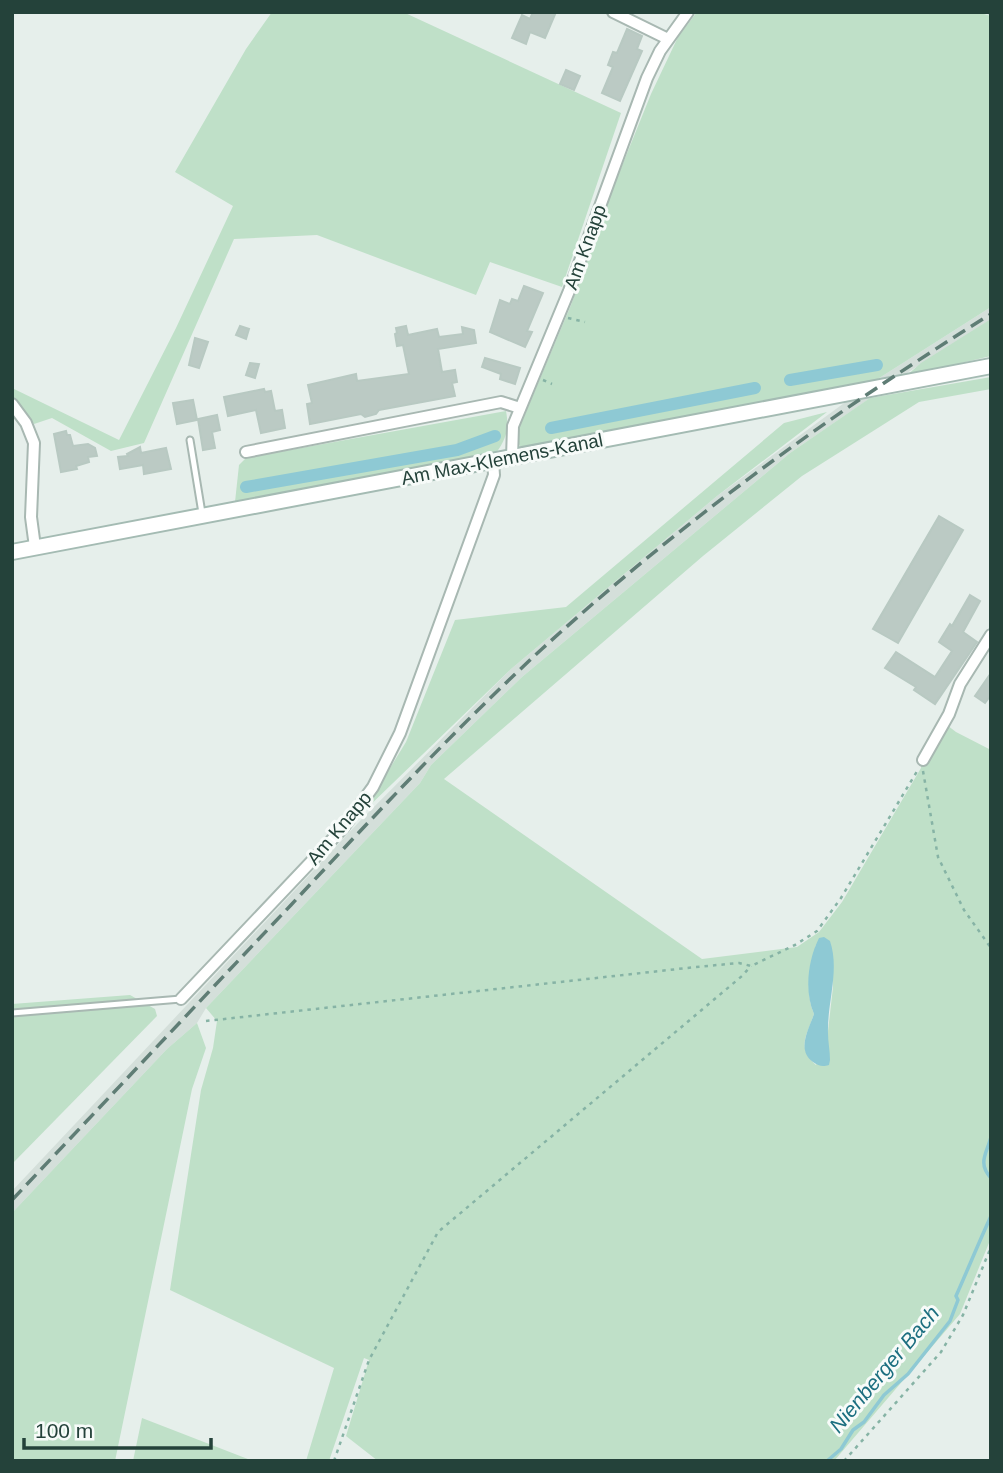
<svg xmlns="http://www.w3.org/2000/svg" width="1003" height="1473" font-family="Helvetica,sans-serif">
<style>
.built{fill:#d4dfda}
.green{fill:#bfe0c8;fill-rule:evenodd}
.water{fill:#8ec9d4}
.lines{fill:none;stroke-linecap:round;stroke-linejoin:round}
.stream{stroke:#8ec9d4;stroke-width:3.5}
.canal{stroke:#8ec9d4;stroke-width:12}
.building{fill:#bbcac4;stroke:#b8c9c2;stroke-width:2}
.lane-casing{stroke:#a8b8b2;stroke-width:9}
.street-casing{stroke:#a8b8b2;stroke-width:14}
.secondary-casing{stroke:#a4bbb3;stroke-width:18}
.path{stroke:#86b3a5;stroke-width:2.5;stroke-dasharray:3.5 5;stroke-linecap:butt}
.lane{stroke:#fff;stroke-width:5}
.street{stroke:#fff;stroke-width:10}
.secondary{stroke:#fff;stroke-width:14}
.rail{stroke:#5f7d75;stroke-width:3.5;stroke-dasharray:14 7;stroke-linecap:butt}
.labels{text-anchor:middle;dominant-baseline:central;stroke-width:6;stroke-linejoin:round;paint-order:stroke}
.street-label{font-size:19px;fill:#24423a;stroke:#f7fbf9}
.water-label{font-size:21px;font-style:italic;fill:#1c6f80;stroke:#f7fbf9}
</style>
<rect width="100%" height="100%" fill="#e6efeb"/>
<path class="built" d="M 991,307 L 991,320 L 910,371 L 790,453 L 522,677 L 431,765 L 420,783 L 206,1008 L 197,1023 L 167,1049 L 12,1213 L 12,1191 L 359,822 L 511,669 L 717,496 L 873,382 Z"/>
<g class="green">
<path d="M 272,12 L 403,12 L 621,113 L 562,287 L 490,262 L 476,295 L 317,235 L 234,239 L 144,443 L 111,451 L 52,418 L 34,424 L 12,395 L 12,388 L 119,440 L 176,328 L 233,206 L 175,172 L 246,49 Z"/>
<path d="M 697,12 L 977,12 L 991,16 L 991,307 L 873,382 L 743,405 L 527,447 L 520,446 L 517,441 L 517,433 L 571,305 L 613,188 L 651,94 L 678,37 Z"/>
<path d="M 991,319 L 991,356 L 906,376 L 921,363 Z"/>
<path d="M 991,377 L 991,389 L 919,402 L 802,476 L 703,556 L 444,779 L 702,959 L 797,947 L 819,932 L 842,902 L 921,768 L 921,756 L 939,719 L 956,732 L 991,750 L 991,1238 L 960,1314 L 834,1461 L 378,1461 L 346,1436 L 369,1360 L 364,1358 L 329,1461 L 306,1461 L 334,1368 L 170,1290 L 201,1090 L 213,1048 L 217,1021 L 206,1008 L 420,783 L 431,765 L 522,677 L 790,453 L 870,398 ZM 816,945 L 832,970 L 833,987 L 828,1031 L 816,1065 C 796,1048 807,1035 814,1014 C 804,990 811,969 816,945 Z"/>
<path d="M 506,411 C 509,428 507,438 496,453 L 235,502 L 239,465 L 246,458 Z"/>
<path d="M 827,412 L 717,496 L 511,669 L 363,812 L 406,742 L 455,620 L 566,607 L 784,423 Z"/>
<path d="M 130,995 L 155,1009 L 157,1016 L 12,1164 L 12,1004 Z"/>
<path d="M 197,1023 L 206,1048 L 192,1089 L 115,1461 L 12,1461 L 12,1213 L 167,1049 Z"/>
<path d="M 142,1418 L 253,1461 L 133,1461 Z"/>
</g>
<path class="water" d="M 824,937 L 830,941 C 840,970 827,1003 828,1033 C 828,1042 830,1051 830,1060 L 829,1065 C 822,1067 819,1066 813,1062 C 796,1050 809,1029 814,1014 C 804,991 808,960 819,938 Z"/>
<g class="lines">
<g class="stream">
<path d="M 991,1137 C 987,1153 977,1163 991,1178"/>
<path d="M 827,1461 L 841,1449 L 853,1430 L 864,1422 L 884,1395 L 908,1374 L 950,1321 L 958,1300 L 956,1296 C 968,1269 979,1242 991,1216"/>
</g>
<g class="canal">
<path d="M 790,380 L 877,365"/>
<path d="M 551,428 L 755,388"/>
<path d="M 246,487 L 457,450 L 495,436"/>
</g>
</g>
<g class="building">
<path d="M 533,12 L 556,12 L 545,38 L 530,32 L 526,44 L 512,38 L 522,15 L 530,19 Z"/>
<path d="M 627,29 L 642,36 L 637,49 L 642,51 L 620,101 L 602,93 L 613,67 L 608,65 L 613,52 L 617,53 Z"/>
<path d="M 566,70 L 580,76 L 574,90 L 560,84 Z"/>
<path d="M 524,286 L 543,293 L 527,331 L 532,332 L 525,347 L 490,332 L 500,300 L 510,304 L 512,299 L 518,301 Z"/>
<path d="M 240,326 L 249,329 L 246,339 L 236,335 Z"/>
<path d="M 406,326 L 408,335 L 437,329 L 439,337 L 463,334 L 462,327 L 474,330 L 476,343 L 438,349 L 442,372 L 455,370 L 457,382 L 452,383 L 455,396 L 379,410 L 376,414 L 365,417 L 361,414 L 310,424 L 307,404 L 312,403 L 308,385 L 356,374 L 357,381 L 409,374 L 403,345 L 397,346 L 395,334 L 397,333 L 396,328 Z"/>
<path d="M 195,338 L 208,342 L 199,368 L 189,365 Z"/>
<path d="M 485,358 L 520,368 L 515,384 L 500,379 L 501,374 L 482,367 Z"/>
<path d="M 250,363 L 259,364 L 255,378 L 246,375 Z"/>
<path d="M 264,389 L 265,392 L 271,391 L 275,411 L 282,410 L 285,428 L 261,433 L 256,410 L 228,416 L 224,397 Z"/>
<path d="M 193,400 L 197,420 L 177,424 L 173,403 Z"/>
<path d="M 217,415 L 220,430 L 212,432 L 215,448 L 203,450 L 198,419 Z"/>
<path d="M 66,431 L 67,435 L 70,435 L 73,446 L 88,444 L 95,448 L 97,456 L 88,457 L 89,462 L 76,466 L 77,469 L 61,472 L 54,434 Z"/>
<path d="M 140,447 L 141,453 L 166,448 L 171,469 L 144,474 L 143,465 L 120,469 L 118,457 L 128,456 L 127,454 Z"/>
<path d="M 939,516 L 963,530 L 898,643 L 873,629 Z"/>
<path d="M 970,595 L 980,601 L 963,632 L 977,642 L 935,704 L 914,690 L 916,687 L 885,668 L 896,652 L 935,677 L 952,651 L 939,642 L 950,624 L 952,626 Z"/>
<path d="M 991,673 L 991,695 L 985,703 L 975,696 Z"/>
</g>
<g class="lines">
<defs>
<g id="lane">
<path d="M 190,440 L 202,513"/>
<path d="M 12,1013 L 181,999"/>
</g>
<g id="street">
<path d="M 613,12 L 668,39"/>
<path d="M 12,404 L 26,423 L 34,443 L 31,517 L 35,547"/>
<path d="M 246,452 L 501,402 L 520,408"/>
<path d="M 512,458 L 513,426 L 569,291 L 647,78 L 660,51 L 688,12"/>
<path d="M 923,760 L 949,714 L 960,684 L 991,635"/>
<path d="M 181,999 L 343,828 L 373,787 L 400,733 L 494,475 L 493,461"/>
</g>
<path id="secondary" d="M 12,552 L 991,366"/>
</defs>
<use href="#lane" class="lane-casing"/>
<use href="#street" class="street-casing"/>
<use href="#secondary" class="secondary-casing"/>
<g class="path">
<path d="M 986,12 L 991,14"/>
<path d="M 568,318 L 585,322"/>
<path d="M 543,380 L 552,384"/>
<path d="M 923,771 L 938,857 L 964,910 L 991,948"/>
<path d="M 206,1021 L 696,967 L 739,963 L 751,966 L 795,945 L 817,931 L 841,898 L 919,768"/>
<path d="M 334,1461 L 369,1360 L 438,1232 L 742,976 L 751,966"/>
<path d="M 844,1461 L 941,1352 L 963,1315 L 991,1247"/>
</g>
<use href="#lane" class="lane"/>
<use href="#street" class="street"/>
<use href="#secondary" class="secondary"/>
<path class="rail" d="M 12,1200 C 105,1102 198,1003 291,905 C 373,817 455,729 543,648 C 681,522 832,413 991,314"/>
</g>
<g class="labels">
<g class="street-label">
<text transform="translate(585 247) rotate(-70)">Am Knapp</text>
<text transform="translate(502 459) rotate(-11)">Am Max-Klemens-Kanal</text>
<text transform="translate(339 828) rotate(-50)">Am Knapp</text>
</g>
<g class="water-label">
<text transform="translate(884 1369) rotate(-50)">Nienberger Bach</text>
</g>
</g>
<rect width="1003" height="1473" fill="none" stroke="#24423a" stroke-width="28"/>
<path d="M24 1438v10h187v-10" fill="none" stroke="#24423a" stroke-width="3.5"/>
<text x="35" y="1438" font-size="21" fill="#24423a" stroke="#f7fbf9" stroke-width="5" paint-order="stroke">100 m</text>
</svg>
